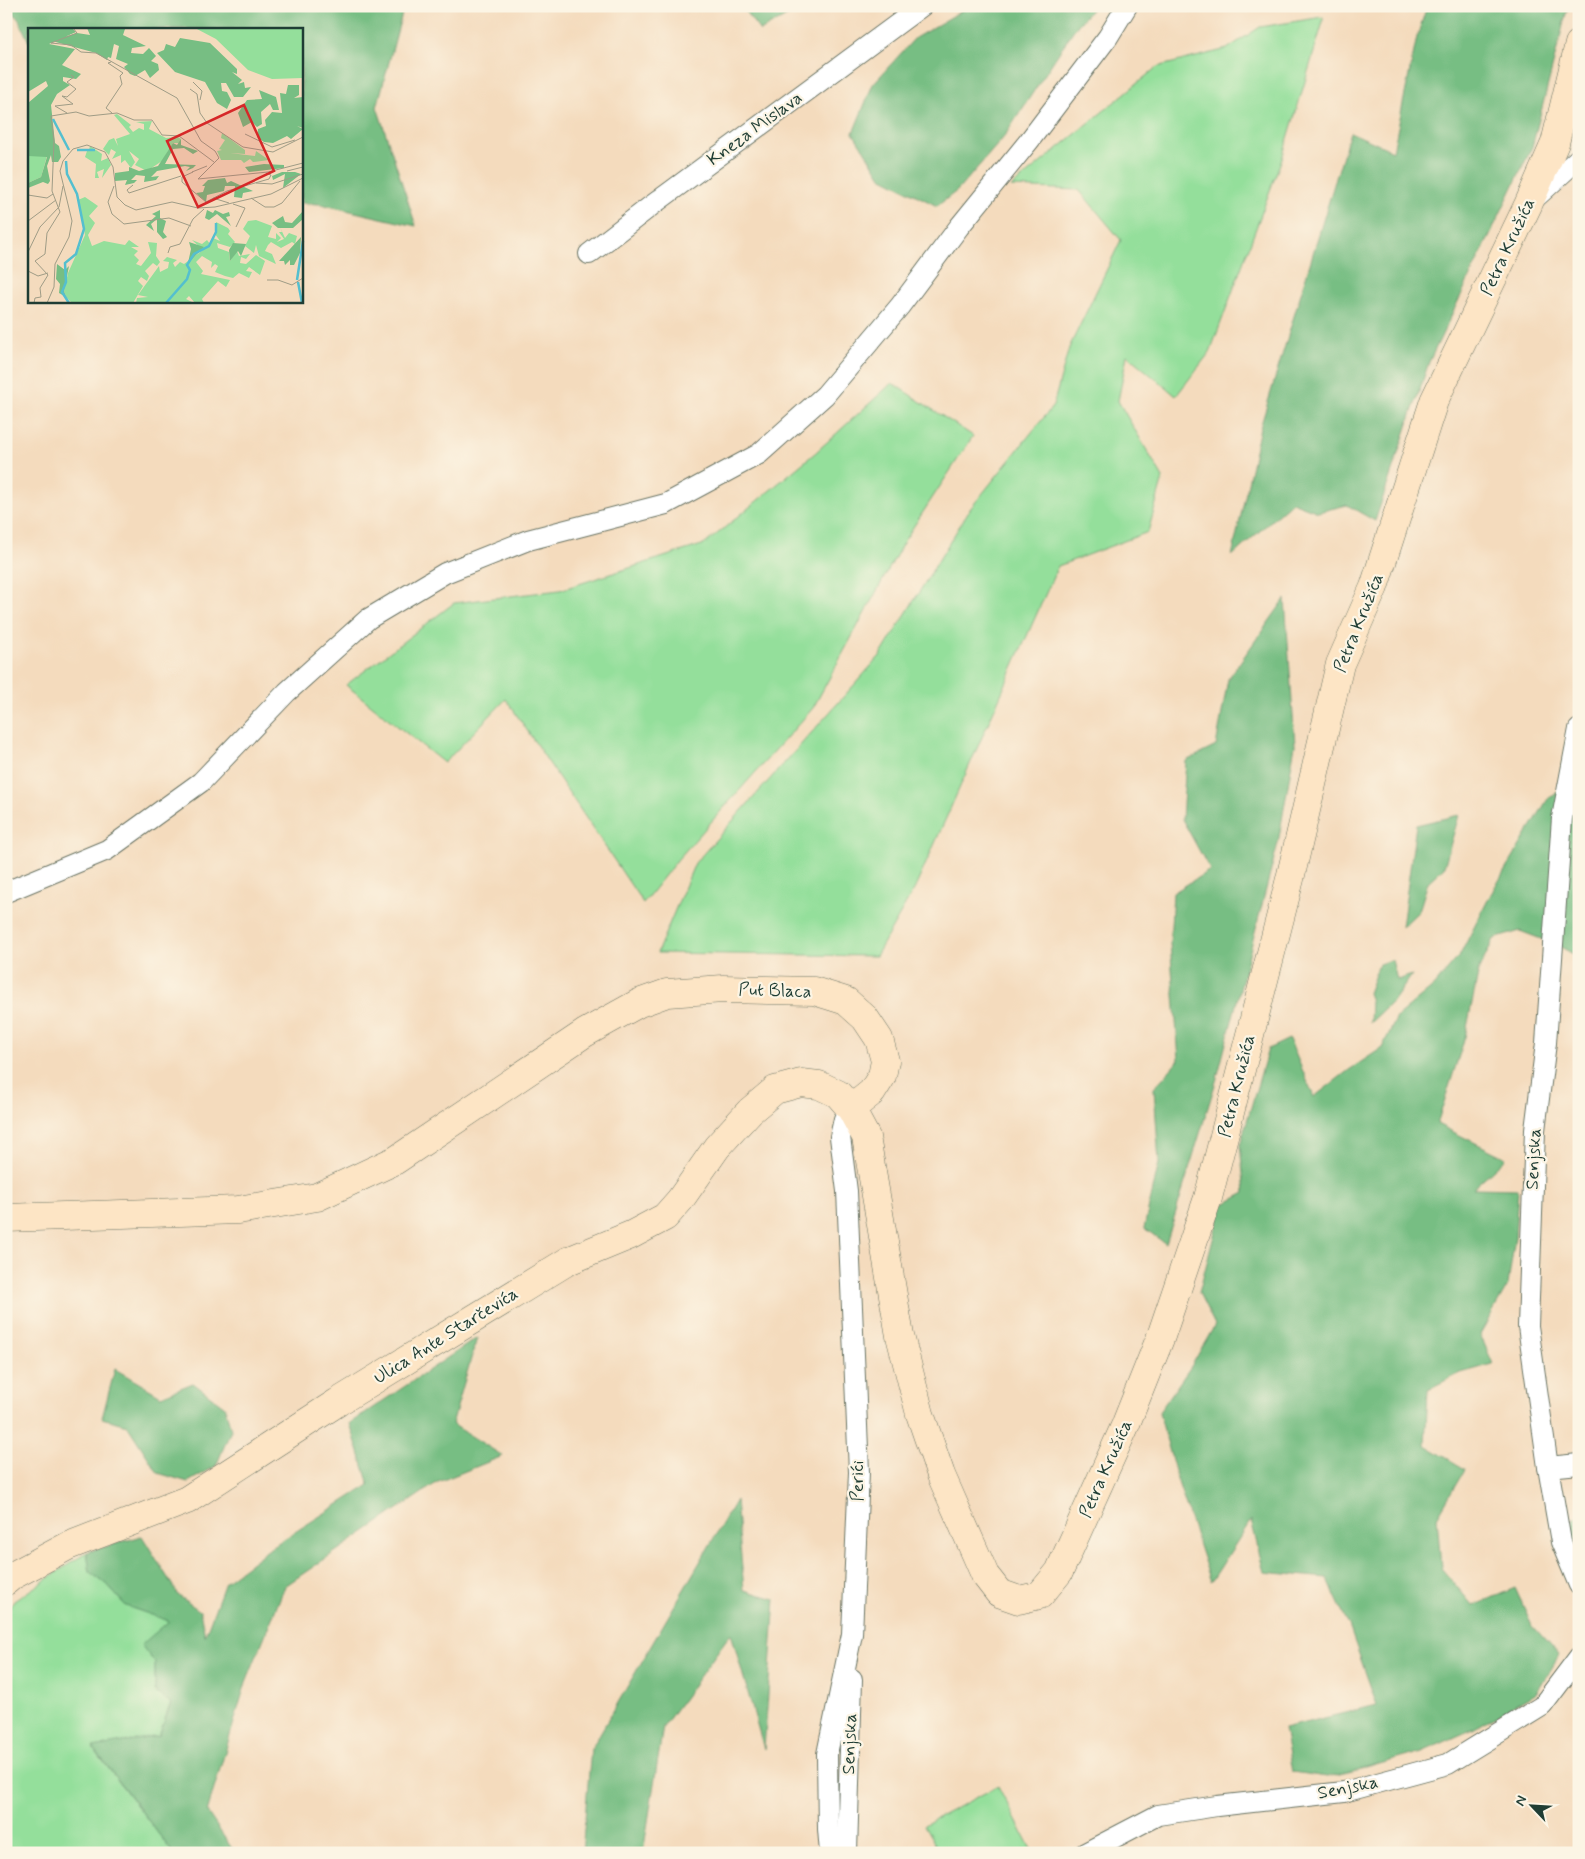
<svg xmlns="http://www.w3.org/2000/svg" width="1585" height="1859" font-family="Mynerve,sans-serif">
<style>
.green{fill:#94df9b;stroke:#5a8e68}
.forest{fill:#77be83;stroke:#4b7e5c}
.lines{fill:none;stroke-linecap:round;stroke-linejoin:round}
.street-casing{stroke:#6a7464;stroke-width:22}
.secondary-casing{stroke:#6a7464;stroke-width:29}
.street{stroke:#fff;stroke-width:20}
.secondary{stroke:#fde5c5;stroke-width:28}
.labels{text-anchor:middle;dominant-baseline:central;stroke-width:4.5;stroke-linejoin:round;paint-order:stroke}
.street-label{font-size:18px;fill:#1f3d34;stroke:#fcf5e5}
.inset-river{fill:none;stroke:#54bfcf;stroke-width:2.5}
.inset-road{fill:none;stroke:#9f9c86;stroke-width:1}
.view{fill:#d62828;fill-opacity:0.15;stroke:#d62828;stroke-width:2.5}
.inset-edge{fill:none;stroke:#1f3d34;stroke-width:2.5}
</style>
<rect width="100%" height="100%" fill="#fcf5e5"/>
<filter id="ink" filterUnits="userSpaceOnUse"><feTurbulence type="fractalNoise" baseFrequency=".02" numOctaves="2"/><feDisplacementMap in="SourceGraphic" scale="10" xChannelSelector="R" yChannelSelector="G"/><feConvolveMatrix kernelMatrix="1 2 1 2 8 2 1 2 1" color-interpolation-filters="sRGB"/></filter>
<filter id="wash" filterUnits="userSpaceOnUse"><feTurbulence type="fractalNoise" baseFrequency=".0096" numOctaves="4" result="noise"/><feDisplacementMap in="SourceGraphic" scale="20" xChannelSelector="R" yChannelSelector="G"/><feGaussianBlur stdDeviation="1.12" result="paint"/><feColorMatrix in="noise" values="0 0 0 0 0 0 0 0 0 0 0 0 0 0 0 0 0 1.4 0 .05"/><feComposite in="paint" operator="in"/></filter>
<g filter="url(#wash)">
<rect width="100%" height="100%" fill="#f4dbbd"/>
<g class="green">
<path d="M 1323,17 L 1323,22 L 1282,158 L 1210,352 L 1176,396 L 1127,355 L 1118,401 L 1163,478 L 1148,532 L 1058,566 L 915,888 L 876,956 L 657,953 L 695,863 L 880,656 L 970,509 L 1053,406 L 1069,348 L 1121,240 L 1079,190 L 1011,187 L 1157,67 L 1227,49 L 1260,27 Z"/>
<path d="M 892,383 L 973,436 L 904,541 L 813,708 L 678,859 L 643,903 L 506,699 L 444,763 L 346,685 L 454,603 L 560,590 L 705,544 L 815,453 Z"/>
<path d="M 87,1552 L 90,1572 L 106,1584 L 126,1606 L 170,1621 L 155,1663 L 155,1692 L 171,1702 L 159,1736 L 93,1748 L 173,1853 L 6,1853 L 6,1614 L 14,1601 Z"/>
<path d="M 998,1786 L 1033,1853 L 940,1853 L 924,1825 Z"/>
</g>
<g class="forest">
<path d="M 8,6 L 404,6 L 377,107 L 416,226 L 320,204 L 301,203 L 301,29 L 29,29 L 29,42 L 19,20 Z"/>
<path d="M 741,6 L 804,6 L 760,31 Z"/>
<path d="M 970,6 L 1094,6 L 1073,31 L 1004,137 L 958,190 L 937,206 L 881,177 L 853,133 L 873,84 L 915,38 Z"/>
<path d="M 1427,6 L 1568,6 L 1532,147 L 1429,362 L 1375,521 L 1347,505 L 1318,512 L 1292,502 L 1232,556 L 1260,428 L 1350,132 L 1393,151 L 1417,37 Z"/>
<path d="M 1285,599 L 1295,745 L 1278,843 L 1217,1078 L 1166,1244 L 1144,1228 L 1159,1163 L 1154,1088 L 1179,1060 L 1170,943 L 1173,893 L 1210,870 L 1182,819 L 1186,761 L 1216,746 L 1228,679 Z"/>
<path d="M 1579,781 L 1579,957 L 1557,945 L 1520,931 L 1494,939 L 1479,969 L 1465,1037 L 1437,1124 L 1506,1158 L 1473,1188 L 1518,1189 L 1515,1237 L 1508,1285 L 1480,1334 L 1493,1364 L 1461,1373 L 1428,1389 L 1425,1445 L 1465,1469 L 1437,1517 L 1441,1568 L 1473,1606 L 1515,1588 L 1532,1625 L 1559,1655 L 1536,1693 L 1473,1729 L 1422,1752 L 1369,1767 L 1327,1777 L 1292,1772 L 1284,1728 L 1377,1705 L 1349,1626 L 1327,1578 L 1264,1572 L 1251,1520 L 1211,1582 L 1178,1482 L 1159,1412 L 1192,1365 L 1215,1325 L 1199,1293 L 1222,1205 L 1245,1193 L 1240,1145 L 1268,1049 L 1289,1039 L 1314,1097 L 1349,1070 L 1382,1048 L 1397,1017 L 1434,986 L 1460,955 L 1491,894 L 1549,797 Z"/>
<path d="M 1459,815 L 1444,867 L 1428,882 L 1419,911 L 1402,927 L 1416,825 Z"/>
<path d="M 1392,960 L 1397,980 L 1412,975 L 1395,999 L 1370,1023 L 1371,1001 L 1368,993 L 1379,964 Z"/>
<path d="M 477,1338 L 452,1424 L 503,1456 L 438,1482 L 285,1586 L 246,1682 L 207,1812 L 235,1853 L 173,1853 L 93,1747 L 159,1736 L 171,1703 L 155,1692 L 155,1663 L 141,1645 L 169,1621 L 126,1606 L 106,1584 L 90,1572 L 87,1552 L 142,1536 L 179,1596 L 200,1611 L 205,1636 L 225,1582 L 276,1544 L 369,1485 L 350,1423 Z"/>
<path d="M 115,1369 L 161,1396 L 193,1383 L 225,1407 L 231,1430 L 216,1466 L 188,1482 L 158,1473 L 127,1425 L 102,1418 Z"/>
<path d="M 736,1500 L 744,1590 L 775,1599 L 764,1749 L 731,1633 L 663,1727 L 643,1853 L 582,1853 L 591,1749 Z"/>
<path d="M 1579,1516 L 1579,1559 L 1565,1528 Z"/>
</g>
</g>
<g filter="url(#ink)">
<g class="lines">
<defs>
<g id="street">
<path d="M 1532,201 L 1579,158"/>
<path d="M 589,254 L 651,206 L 922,6"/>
<path d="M 1579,729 L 1562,818 L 1546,1043 L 1535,1130 L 1528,1326 L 1548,1467 L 1561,1542 L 1579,1585"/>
<path d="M 6,892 L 107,850 L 201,782 L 287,692 L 368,619 L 445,573 L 528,540 L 666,504 L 759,454 L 825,395 L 900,306 L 959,227 L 1029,141 L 1108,37 L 1127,6"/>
<path d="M 1548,1467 L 1579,1464"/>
<path d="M 830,1853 L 828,1829 L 827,1754 L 852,1634 L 859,1472 L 847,1191 L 840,1137 L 844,1119 L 851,1109"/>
<path d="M 847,1853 L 852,1679"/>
<path d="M 1085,1853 L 1158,1815 L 1217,1806 L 1344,1792 L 1448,1764 L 1542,1706 L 1579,1657"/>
</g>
<g id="secondary">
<path d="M 6,1218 L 238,1210 L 317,1197 L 396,1160 L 585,1033 L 639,1003 L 667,993 L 723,989 L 814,991 L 846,1001 L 865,1018 L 879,1039 L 885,1061 L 882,1076 L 872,1092 L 851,1109"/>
<path d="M 6,1581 L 12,1576 L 68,1546 L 187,1500 L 338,1402 L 568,1261 L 631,1235 L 665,1217 L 680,1200 L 717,1147 L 750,1111 L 775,1090 L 801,1083 L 819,1085 L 838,1094 L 851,1109 L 866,1137 L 900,1336 L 920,1414 L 941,1475 L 985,1575 L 999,1593 L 1019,1600 L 1040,1595 L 1059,1572 L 1125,1426 L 1161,1336 L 1208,1198 L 1290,879 L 1340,664 L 1374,587 L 1434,401 L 1528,205 L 1555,143 L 1579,44"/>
</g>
</defs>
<use href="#street" class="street-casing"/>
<use href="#secondary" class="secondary-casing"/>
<use href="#street" class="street"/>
<use href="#secondary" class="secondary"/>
</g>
</g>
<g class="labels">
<g class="street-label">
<text transform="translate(755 129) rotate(-36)">Kneza Mislava</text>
<text transform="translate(1508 247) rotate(-65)">Petra Kružića</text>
<text transform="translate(1359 623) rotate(-68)">Petra Kružića</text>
<text transform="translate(775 991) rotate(2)">Put Blaca</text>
<text transform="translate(1237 1086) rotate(-76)">Petra Kružića</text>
<text transform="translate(1534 1159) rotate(-87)">Senjska</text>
<text transform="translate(446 1336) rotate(-32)">Ulica Ante Starčevića</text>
<text transform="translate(1106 1469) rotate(-66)">Petra Kružića</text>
<text transform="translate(858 1481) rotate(-90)">Perići</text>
<text transform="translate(850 1744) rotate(-88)">Senjska</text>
<text transform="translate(1348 1788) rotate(-11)">Senjska</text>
</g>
</g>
<g transform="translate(28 28)">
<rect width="275" height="275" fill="#f4dbbd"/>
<path d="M 167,0 L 275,0 L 275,50 L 244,51 L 220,42 L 188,11 ZM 89,86 L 103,97 L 101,99 L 105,104 L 111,100 L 116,102 L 116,96 L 108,94 L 124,93 L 121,101 L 138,110 L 150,109 L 153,111 L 152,115 L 145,115 L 134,133 L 119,143 L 107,137 L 111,131 L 101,123 L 107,134 L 103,140 L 97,132 L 93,135 L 93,127 L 84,131 L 88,124 L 83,121 L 81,127 L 75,121 L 81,112 L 86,110 L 90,118 L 88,111 L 102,106 L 86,87 ZM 194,105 L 217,122 L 217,126 L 202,125 L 227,128 L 228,123 L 241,132 L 225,134 L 222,131 L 216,135 L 213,132 L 193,132 L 189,123 L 194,122 L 191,121 L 197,112 L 193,110 ZM 62,118 L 74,126 L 73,133 L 80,130 L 83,137 L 74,150 L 76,141 L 69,144 L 71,150 L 67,150 L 68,136 L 57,129 L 59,123 L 67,123 L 61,122 ZM 0,128 L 19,128 L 13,149 L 0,155 ZM 57,169 L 70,178 L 61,188 L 67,195 L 60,207 L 64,218 L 76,213 L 97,217 L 101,212 L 111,219 L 103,219 L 110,223 L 106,227 L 111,232 L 108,236 L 113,238 L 123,225 L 120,214 L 129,215 L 128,228 L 132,234 L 129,238 L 125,235 L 117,243 L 121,248 L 119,253 L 113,249 L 110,253 L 115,258 L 105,275 L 44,275 L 38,269 L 36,263 L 40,245 L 57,207 L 50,172 ZM 228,192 L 244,198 L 240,209 L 248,211 L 248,205 L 253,210 L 249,214 L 256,211 L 251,204 L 254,204 L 252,199 L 257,210 L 261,205 L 269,208 L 267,216 L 264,214 L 253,220 L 243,214 L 240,217 L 237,223 L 244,226 L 248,236 L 231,228 L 228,217 L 226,225 L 217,218 L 222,208 L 215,201 L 220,193 ZM 188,194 L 200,200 L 202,203 L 200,206 L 207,214 L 202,219 L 189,215 L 190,220 L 201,224 L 202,233 L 209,223 L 211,228 L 222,226 L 218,231 L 213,229 L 212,235 L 218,236 L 228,227 L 237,233 L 232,247 L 221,239 L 218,243 L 224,244 L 221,250 L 211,245 L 205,250 L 197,248 L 187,244 L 190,238 L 187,236 L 183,240 L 184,234 L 174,228 L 168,234 L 175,243 L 173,246 L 202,252 L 198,259 L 190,253 L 174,271 L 176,275 L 167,275 L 161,268 L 158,271 L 166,275 L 108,275 L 109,270 L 120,269 L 110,267 L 131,238 L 132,244 L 140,240 L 141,234 L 135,233 L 139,229 L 149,232 L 145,235 L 147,239 L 152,234 L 156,236 L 175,222 L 164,212 L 174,216 L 179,212 L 182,216 L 185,210 L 192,213 L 187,206 Z" fill="#94df9b"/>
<path d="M 0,0 L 45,1 L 48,4 L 21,16 L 47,21 L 34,37 L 53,46 L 48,51 L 35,49 L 35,53 L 42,57 L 29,66 L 23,77 L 27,115 L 31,118 L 33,129 L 30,134 L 24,134 L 23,127 L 19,138 L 22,153 L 20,156 L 15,154 L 0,160 L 0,155 L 13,149 L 19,129 L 0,128 L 0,75 L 20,58 L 18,53 L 0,64 ZM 59,0 L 97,1 L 95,7 L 118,18 L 104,20 L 103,25 L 115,26 L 121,20 L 128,28 L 123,33 L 130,36 L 131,42 L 122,50 L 117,42 L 107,48 L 102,46 L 96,39 L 100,36 L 88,31 L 91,18 L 86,16 L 83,30 L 80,29 L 79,32 L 68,25 L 24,13 L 49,5 L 62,7 ZM 152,10 L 182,15 L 209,41 L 209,46 L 204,44 L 214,52 L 210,56 L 216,54 L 217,60 L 223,59 L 215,69 L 206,69 L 198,55 L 193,55 L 194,63 L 199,64 L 203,72 L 199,81 L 189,75 L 177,54 L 147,44 L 129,25 L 136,22 L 138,16 L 147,19 ZM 260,57 L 271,57 L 271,67 L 266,70 L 275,69 L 275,100 L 269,98 L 275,101 L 263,111 L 259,108 L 245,115 L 236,114 L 229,109 L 230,101 L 238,98 L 237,92 L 244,84 L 254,85 L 252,65 L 258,66 ZM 231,62 L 248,69 L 251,82 L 245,82 L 242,76 L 233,84 L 234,96 L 229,99 L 224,94 L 215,99 L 210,85 L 219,72 L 234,71 ZM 153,111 L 153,117 L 170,123 L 165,126 L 156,120 L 145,121 L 137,136 L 168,137 L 165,140 L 158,143 L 162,139 L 157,138 L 129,143 L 123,149 L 131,148 L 128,152 L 116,154 L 117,148 L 108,147 L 103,152 L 109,152 L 106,155 L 97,157 L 99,152 L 87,153 L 87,145 L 101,143 L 101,139 L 111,143 L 130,138 L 145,115 L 149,117 ZM 236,136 L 256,137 L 256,140 L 221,144 L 217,139 ZM 254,144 L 267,144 L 273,146 L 255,160 L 257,146 L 245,152 L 244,148 ZM 197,150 L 199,155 L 203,153 L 225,163 L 215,165 L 214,170 L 206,169 L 207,158 L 197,158 L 196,163 L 179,167 L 178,174 L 168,165 L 175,164 L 177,158 L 174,158 L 180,152 ZM 132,182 L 132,190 L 138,193 L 135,204 L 139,209 L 135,211 L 129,204 L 129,191 L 123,196 L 126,203 L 118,197 L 128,188 L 124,186 ZM 179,182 L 185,185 L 187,182 L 195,186 L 201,184 L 202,188 L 198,189 L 203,198 L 189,186 L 181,192 L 177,190 ZM 275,183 L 275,191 L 265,200 L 250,200 L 244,195 L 255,188 L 257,194 L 264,195 ZM 273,209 L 272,225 L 266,237 L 262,237 L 262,232 L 257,237 L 256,233 L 251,233 ZM 161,214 L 176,219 L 160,235 L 163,221 ZM 205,215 L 218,216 L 213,228 L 210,223 L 202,233 L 201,222 ZM 29,236 L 37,242 L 41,238 L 36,263 L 38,269 L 31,265 L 32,256 L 28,251 Z" fill="#77be83"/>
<path class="inset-river" d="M 25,91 L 41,122M 49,122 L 67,122M 38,133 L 39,146 L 49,166 L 56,201 L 48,226 L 37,235 L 38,254 L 34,264 L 41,275M 269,252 L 275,213M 270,254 L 274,275M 138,275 L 159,251 L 162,242 L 159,237 L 166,226 L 181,218 L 188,204 L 188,195"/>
<path class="inset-road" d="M 45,0 L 49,5 L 23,15 L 43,17 L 53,24 L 68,25 L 149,70 L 173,113 L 187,123 L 191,130 L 170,151 L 240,144 L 275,135M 83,34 L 80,35 L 95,45 L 92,48 L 94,56 L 78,80 L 84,85M 165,54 L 174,63 L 172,72M 162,61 L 169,66 L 172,85 L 179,95 L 215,119 L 245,124 L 275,109M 39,85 L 27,78 L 45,76 L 34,68 L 39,69 L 48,61 L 39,54 L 46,49 L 43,47M 217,106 L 244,119 L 267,112M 259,143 L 275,139M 164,144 L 179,138M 165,144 L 154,149 L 154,154 L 178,174 L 199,163 L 241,151 L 243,147 L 238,145M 228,155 L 244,156 L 275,146M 105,157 L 99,162 L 101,165 L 153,148M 86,158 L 80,174 L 84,186 L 96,196 L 141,190 L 163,198M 0,167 L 19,170 L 25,166M 185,170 L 201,175M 223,170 L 237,179 L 246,179 L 254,175 L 272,153M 205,176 L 217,180 L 208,199M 0,193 L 28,172M 0,224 L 12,199 L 31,179 L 35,158M 140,225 L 142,219 L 152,216 L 165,191 L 176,181M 0,243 L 10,248 L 20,245M 239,252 L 250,252 L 264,257 L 275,250M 6,275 L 7,270 L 13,269 L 12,260 L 20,247 L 7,233 L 17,226 L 19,205 L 32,184 L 24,163 L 26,113 L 23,88 L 48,84 L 61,88 L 89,85 L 106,92 L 124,92 L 134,107 L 151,108 L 186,134M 19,275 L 26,259 L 27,236 L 41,209 L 44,193 L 32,143 L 35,133 L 45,121 L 59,117 L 77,124 L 85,139 L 89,169 L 97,177 L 108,182 L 144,174 L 170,180 L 187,179 L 243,166 L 275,150"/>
<path class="view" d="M 216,77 L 246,143 L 170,179 L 139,113 Z"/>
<rect width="275" height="275" class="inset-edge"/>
</g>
<rect width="1585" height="1859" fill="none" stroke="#fcf5e5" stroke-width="25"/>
<g transform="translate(1532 1806) rotate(295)" stroke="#fcf5e5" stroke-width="4" paint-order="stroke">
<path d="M0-4L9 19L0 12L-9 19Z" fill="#1f3d34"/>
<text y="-8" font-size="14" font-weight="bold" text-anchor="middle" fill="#1f3d34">N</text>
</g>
</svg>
